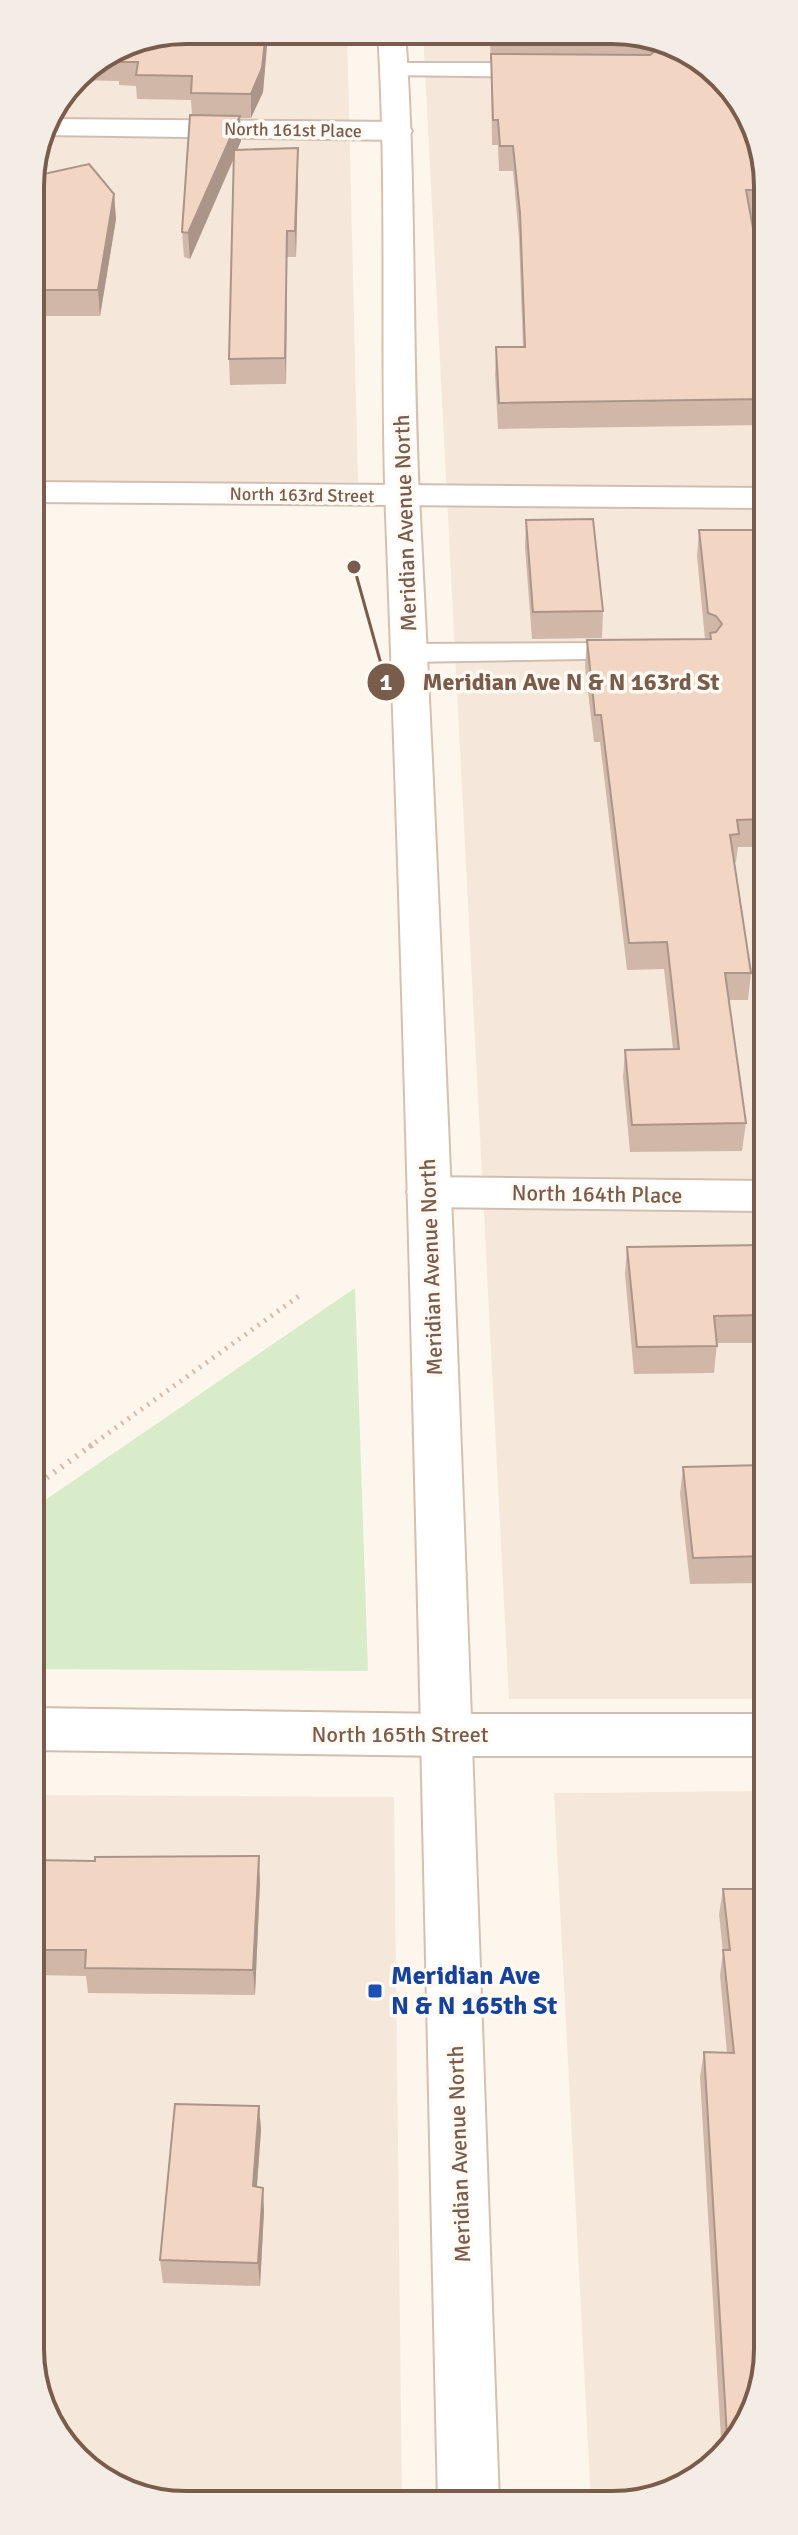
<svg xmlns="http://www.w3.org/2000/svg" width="798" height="2535" font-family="Signika,sans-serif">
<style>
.residential{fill:#f5e8da}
.green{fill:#d8ecc9}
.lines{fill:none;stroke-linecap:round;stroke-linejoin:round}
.lane-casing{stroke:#d1beb0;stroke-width:4}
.street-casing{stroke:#d1beb0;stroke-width:4}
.secondary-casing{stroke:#d6c0b0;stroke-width:4}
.path-far1{stroke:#d9b8a5;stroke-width:5;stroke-dasharray:2 6;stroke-linecap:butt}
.path{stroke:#d9b8a5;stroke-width:6;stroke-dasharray:2 7;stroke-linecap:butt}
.lane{fill:#fff;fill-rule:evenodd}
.street{fill:#fff;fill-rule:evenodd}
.secondary{fill:#fff;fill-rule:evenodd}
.wall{fill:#d1b7a8}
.shaded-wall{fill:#aa9588}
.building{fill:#f3d5c3;stroke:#aa9588;stroke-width:2}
.transit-dot{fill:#1a4fb4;stroke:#fffaf3;stroke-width:3}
.labels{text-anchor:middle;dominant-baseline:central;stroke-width:7;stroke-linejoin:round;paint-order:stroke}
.far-street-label{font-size:18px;fill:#7a5c4d;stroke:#fffaf3}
.street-label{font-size:22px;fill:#7a5c4d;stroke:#fffaf3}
.near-transit-label{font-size:26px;font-weight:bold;fill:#164399;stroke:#fffaf3;text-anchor:start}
.rim{fill:none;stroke:#7a5c4d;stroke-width:4}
.leader{fill:none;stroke:#7a5c4d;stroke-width:3}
.callout-dot{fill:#7a5c4d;stroke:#fffaf3;stroke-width:3}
.mark-label{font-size:24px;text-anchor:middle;font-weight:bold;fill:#fff}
.callout-label{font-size:24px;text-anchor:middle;font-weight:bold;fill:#7a5c4d;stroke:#fffaf3;stroke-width:7;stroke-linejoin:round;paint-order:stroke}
</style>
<rect width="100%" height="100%" fill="#fdf6ec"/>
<g class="residential">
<path d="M 186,30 L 347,31 L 358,482 L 31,481 L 30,176 L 46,117 L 76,75 Z"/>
<path d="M 423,32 L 643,33 L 765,156 L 767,1699 L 509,1699 Z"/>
<path d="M 767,1791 L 768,2359 L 729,2452 L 642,2502 L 591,2502 L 554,1793 Z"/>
<path d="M 32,1795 L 394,1797 L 402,2502 L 155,2502 L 75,2459 L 33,2379 Z"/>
</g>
<path class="green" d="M 355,1288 L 368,1671 L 32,1669 L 32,1509 Z"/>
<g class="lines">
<defs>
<g id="lane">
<path d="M 394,63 L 541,63 L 552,70 L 541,77 L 386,75 L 383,70 Z"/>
<path d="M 635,643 L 645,646 L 650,652 L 645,658 L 409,662 L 399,659 L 394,653 L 399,647 L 409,644 Z"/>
</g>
<g id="street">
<path d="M 46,119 L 398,122 L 408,125 L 412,131 L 408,137 L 398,140 L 43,135 Z"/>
<path d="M 31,482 L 765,488 L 766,508 L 31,502 Z"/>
<path d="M 428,1177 L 766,1181 L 766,1211 L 428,1207 L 413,1203 L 407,1192 L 413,1181 Z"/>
<path d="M 32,1708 L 448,1714 L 767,1714 L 767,1756 L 448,1756 L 32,1750 Z"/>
</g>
<path id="secondary" d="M 378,31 L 405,31 C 417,193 411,354 420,516 C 454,1177 475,1840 499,2502 L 438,2502 C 423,1840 411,1177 386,515 C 380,354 388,193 378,31 Z"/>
</defs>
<use href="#lane" class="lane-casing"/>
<use href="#street" class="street-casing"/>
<use href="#secondary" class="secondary-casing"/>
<path class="path-far1" d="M 89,1447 L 299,1296"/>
<path class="path" d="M 32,1488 L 92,1445"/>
<use href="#lane" class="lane"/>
<use href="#street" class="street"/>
<use href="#secondary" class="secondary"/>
</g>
<g class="wall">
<path d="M 186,30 L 299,31 L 298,45 L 267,45 L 263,92 L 251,118 L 240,118 L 241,141 L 237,150 L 298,148 L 298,174 L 296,257 L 287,257 L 286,384 L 230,385 L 229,359 L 234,159 L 190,259 L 184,257 L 182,232 L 192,115 L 191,100 L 137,99 L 136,86 L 119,85 L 119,81 L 72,80 L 76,75 L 127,42 Z"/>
<path d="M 482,32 L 643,33 L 723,76 L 765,156 L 765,215 L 751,215 L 765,294 L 765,425 L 498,429 L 495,374 L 496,347 L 523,347 L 519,238 L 513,171 L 499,171 L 498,145 L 492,145 L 491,60 L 490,46 L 482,46 Z"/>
<path d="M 30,177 L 114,194 L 116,219 L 100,316 L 30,316 Z"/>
<path d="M 526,520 L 603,611 L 602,638 L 532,639 L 525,547 Z"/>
<path d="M 699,530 L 766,530 L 766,847 L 738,847 L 736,862 L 734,862 L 751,973 L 748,1000 L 729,1000 L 746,1123 L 742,1151 L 630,1152 L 623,1077 L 625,1050 L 673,1049 L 664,969 L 627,970 L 600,742 L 594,742 L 585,667 L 587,640 L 705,639 L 697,556 Z"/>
<path d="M 766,1245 L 766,1343 L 717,1343 L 714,1373 L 634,1374 L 625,1274 L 627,1247 Z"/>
<path d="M 767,1465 L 767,1583 L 690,1584 L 680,1494 L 683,1467 Z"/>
<path d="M 32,1860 L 260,1882 L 255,1995 L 88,1993 L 86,1976 L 32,1975 Z"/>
<path d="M 756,1865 L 767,1865 L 729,2452 L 722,2456 L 700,2077 L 704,2052 L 727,2053 L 720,1975 L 723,1952 L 719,1914 L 723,1889 L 753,1889 Z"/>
<path d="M 259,2106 L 261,2130 L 257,2187 L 264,2211 L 260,2286 L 163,2283 L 160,2260 Z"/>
</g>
<g class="shaded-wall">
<path d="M 266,31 L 267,31 L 267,45 L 263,92 L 251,118 L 251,94 Z"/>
<path d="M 240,116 L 241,141 L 190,259 L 188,233 Z"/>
<path d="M 298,148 L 298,174 L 296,257 L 295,231 Z"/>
<path d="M 114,194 L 116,219 L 100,316 L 98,290 Z"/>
<path d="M 287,231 L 287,257 L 286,384 L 285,358 Z"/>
<path d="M 259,1856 L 260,1882 L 255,1995 L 253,1970 Z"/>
<path d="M 259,2106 L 261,2130 L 255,2210 L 253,2186 Z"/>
<path d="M 263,2188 L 264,2211 L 260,2286 L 258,2263 Z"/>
</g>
<g class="building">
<path d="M 186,30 L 266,31 L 262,68 L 251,94 L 191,93 L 192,76 L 136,75 L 138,62 L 118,62 L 118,57 L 104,57 L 127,42 Z"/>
<path d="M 490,32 L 643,33 L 648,36 L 490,36 Z"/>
<path d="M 660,42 L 723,76 L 765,156 L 765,190 L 746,190 L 765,294 L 765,399 L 499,403 L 496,347 L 525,347 L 520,213 L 513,146 L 500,146 L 498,120 L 493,120 L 491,54 L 650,55 L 663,45 Z"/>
<path d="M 190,115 L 240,116 L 188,233 L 182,232 Z"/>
<path d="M 298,148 L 295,231 L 287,231 L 285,358 L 229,359 L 234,150 Z"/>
<path d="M 89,164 L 114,194 L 98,290 L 30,290 L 30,177 Z"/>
<path d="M 593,519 L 603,611 L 533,612 L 526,520 Z"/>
<path d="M 699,530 L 766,530 L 766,819 L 737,820 L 739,834 L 730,835 L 751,973 L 725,973 L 746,1123 L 632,1125 L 625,1050 L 679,1049 L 667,942 L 629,943 L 601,715 L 595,715 L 587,640 L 711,639 L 710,633 L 716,632 L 722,624 L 716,616 L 708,613 Z"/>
<path d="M 766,1245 L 766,1315 L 714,1316 L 717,1346 L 637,1347 L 627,1247 Z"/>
<path d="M 767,1465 L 767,1556 L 693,1558 L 683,1467 Z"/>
<path d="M 259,1856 L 253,1970 L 85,1968 L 86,1950 L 32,1950 L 32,1860 L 95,1861 L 95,1857 Z"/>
<path d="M 756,1865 L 767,1865 L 768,2359 L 728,2453 L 704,2052 L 734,2053 L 723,1950 L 730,1950 L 723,1889 L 760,1889 Z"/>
<path d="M 175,2104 L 259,2106 L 253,2186 L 263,2188 L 258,2263 L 160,2260 Z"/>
</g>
<rect class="transit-dot" x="367" y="1983" width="16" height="16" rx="4"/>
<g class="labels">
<g class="far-street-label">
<text transform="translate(293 130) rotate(1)">North 161st Place</text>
<text transform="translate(302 495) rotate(1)">North 163rd Street</text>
</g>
<g class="street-label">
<text transform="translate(405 523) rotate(-92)">Meridian Avenue North</text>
<text transform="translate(597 1194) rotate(1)">North 164th Place</text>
<text transform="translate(431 1267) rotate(-92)">Meridian Avenue North</text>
<text x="400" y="1734">North 165th Street</text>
<text transform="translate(459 2154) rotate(-92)">Meridian Avenue North</text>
</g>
<g class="near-transit-label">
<text x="391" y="1976">Meridian Ave<tspan x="391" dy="30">N &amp; N 165th St</tspan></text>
</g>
</g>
<path d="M0 0H798V2535H0ZM186 44H612A142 142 0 0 1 754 186V2349A142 142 0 0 1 612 2491H186A142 142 0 0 1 44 2349V186A142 142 0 0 1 186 44Z" fill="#f4ede6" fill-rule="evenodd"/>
<path class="rim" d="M186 44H612A142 142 0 0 1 754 186V2349A142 142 0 0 1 612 2491H186A142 142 0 0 1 44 2349V186A142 142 0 0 1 186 44Z"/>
<path class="leader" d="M354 567L386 682"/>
<g class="callout-dot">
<circle cx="354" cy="567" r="8"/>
<circle cx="386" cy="682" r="20"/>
</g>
<g class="mark-label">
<text x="386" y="690">1</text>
</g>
<g class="callout-label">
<text x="571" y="690">Meridian Ave N &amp; N 163rd St</text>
</g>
</svg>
